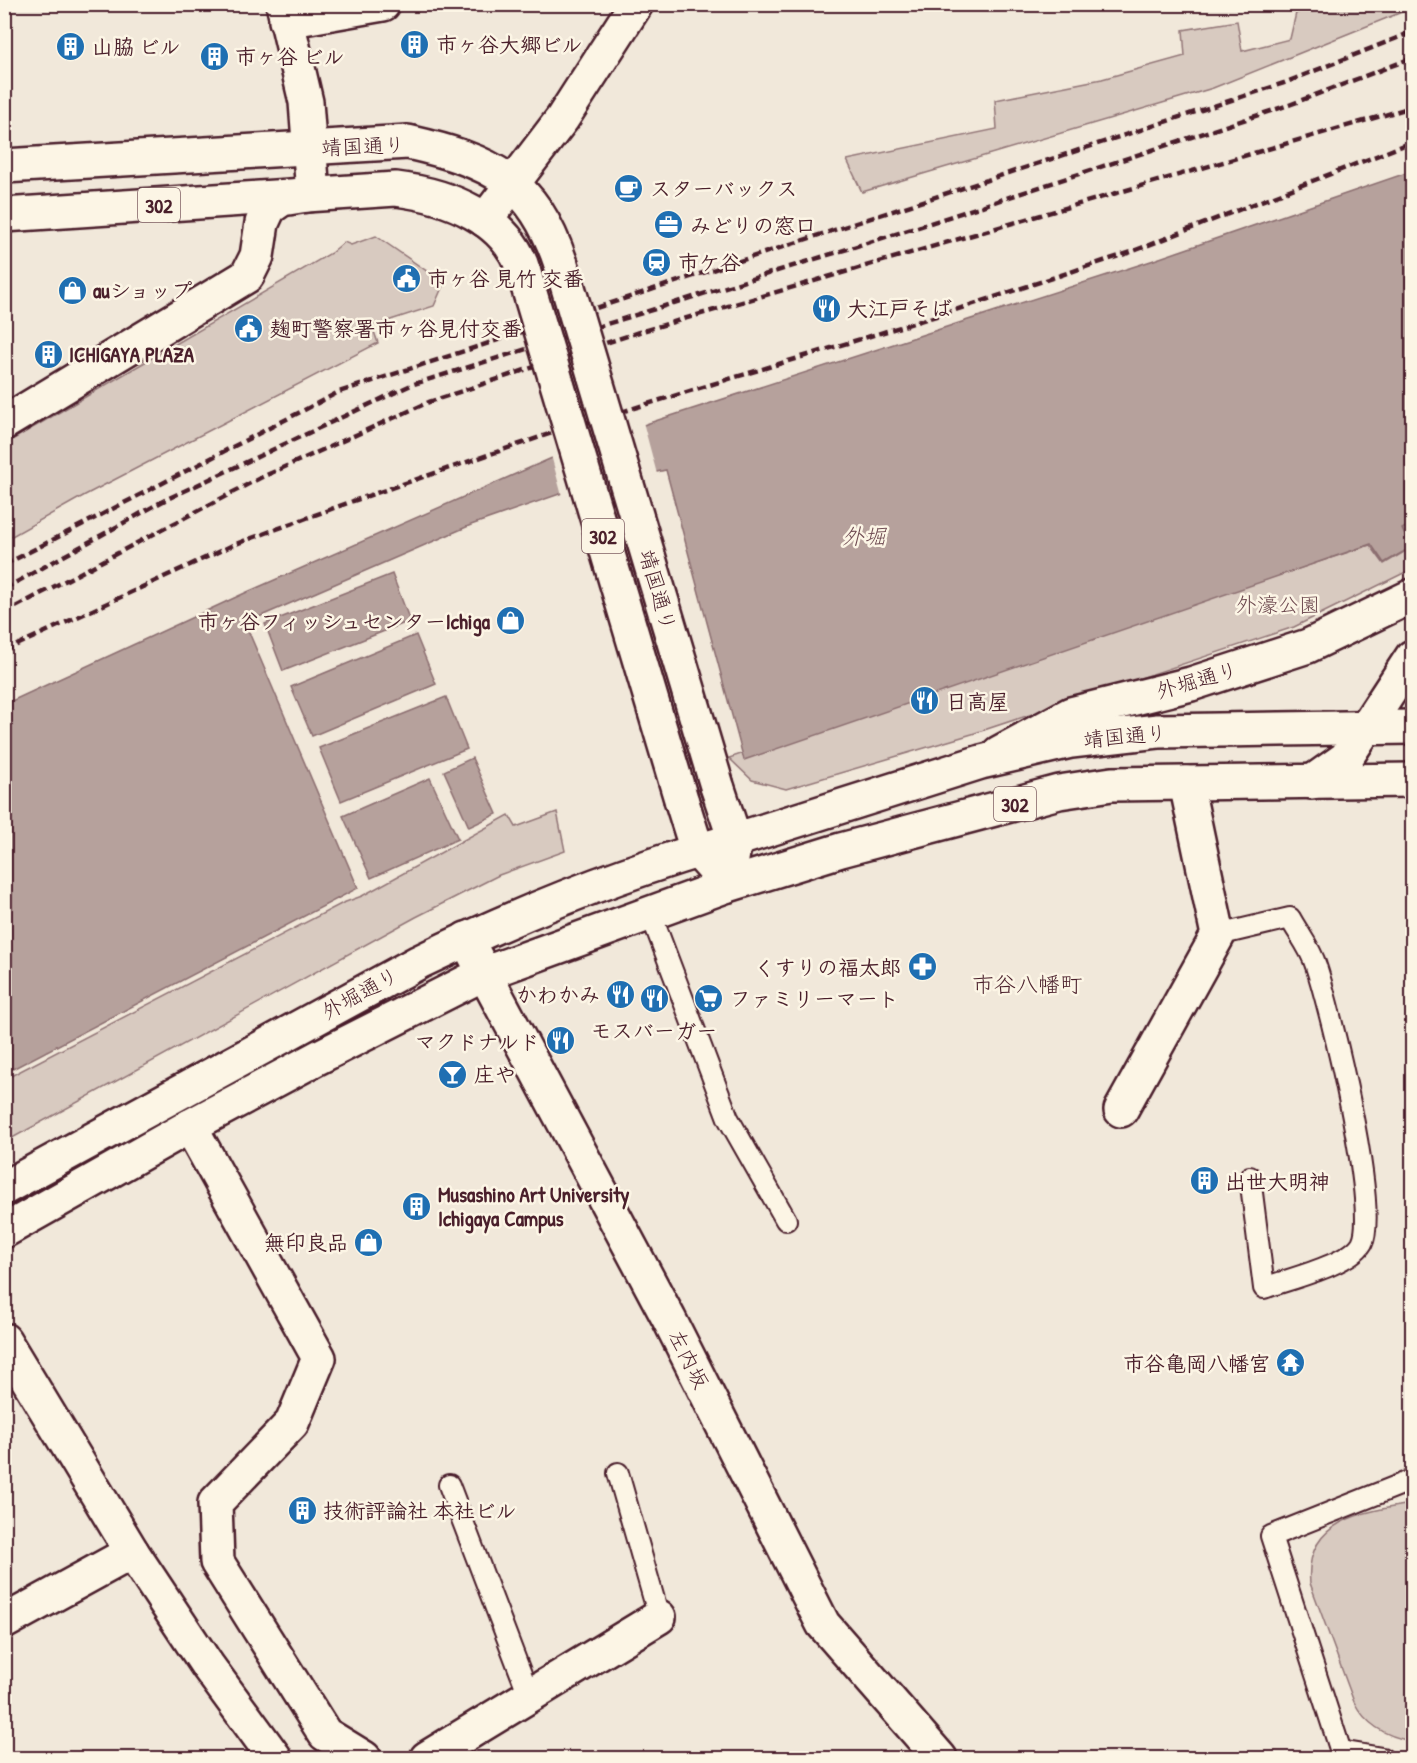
<svg xmlns="http://www.w3.org/2000/svg" width="1417" height="1763" font-family="'Patrick Hand','Klee One',sans-serif">
<style>
.green{fill:#d8cac0;stroke:#917476;stroke-width:1.5}
.water{fill:#b6a19c;stroke:#8b6d6f;stroke-width:1.5}
.pier{fill:#f1e8da}
.lines{fill:none;stroke-linecap:round;stroke-linejoin:round}
.service-casing{stroke:#4a1f2b;stroke-width:24}
.minor-casing{stroke:#4a1f2b;stroke-width:38}
.tertiary-casing{stroke:#4a1f2b;stroke-width:38}
.secondary-casing{stroke:#4a1f2b;stroke-width:38}
.primary-casing{stroke:#4a1f2b;stroke-width:38}
.service{stroke:#fcf5e5;stroke-width:20}
.minor{stroke:#fcf5e5;stroke-width:33}
.tertiary{stroke:#fcf5e5;stroke-width:33}
.secondary{stroke:#fcf5e5;stroke-width:33}
.primary{stroke:#fcf5e5;stroke-width:33}
.rail{stroke:#4a1f2b;stroke-width:4.5;stroke-dasharray:9 4.5;stroke-linecap:butt}
.primary-bridge-casing{stroke:#4a1f2b;stroke-width:38;stroke-linecap:butt}
.primary-bridge{stroke:#fcf5e5;stroke-width:33}
.labels{text-anchor:middle;dominant-baseline:central;stroke-width:5;stroke-linejoin:round;paint-order:stroke}
.shield{fill:#fcf5e5;stroke:#7f5f63;stroke-width:1.5}
.shield-label{font-size:20px;font-weight:bold;fill:#4a1f2b}
.poi-label{font-size:21px;font-weight:bold;fill:#4a1f2b;stroke:#fcf5e5;text-anchor:start}
.street-label{font-size:21px;fill:#4a1f2b;stroke:#fcf5e5}
.park-label{font-size:21px;fill:#6e4a50;stroke:#fcf5e5}
.water-label{font-size:22px;font-style:italic;fill:#704c53;stroke:#fcf5e5}
.neighbourhood-label{font-size:22px;fill:#4a1f2b;stroke:#fcf5e5}
</style>
<rect width="100%" height="100%" fill="#f1e8da"/>
<filter id="ink" filterUnits="userSpaceOnUse"><feTurbulence type="fractalNoise" baseFrequency=".0167" numOctaves="2"/><feDisplacementMap in="SourceGraphic" scale="12" xChannelSelector="R" yChannelSelector="G"/><feConvolveMatrix kernelMatrix="1 2 1 2 8 2 1 2 1" color-interpolation-filters="sRGB"/></filter>
<g filter="url(#ink)">
<g class="green">
<path d="M 1343,4 L 1412,5 L 1412,8 L 1213,88 L 862,192 L 847,160 L 997,129 L 995,100 L 1102,79 L 1185,56 L 1183,30 L 1237,21 L 1242,51 L 1290,39 L 1296,13 Z"/>
<path d="M 376,236 L 444,283 L 434,306 L 372,326 L 378,343 L 85,495 L 5,540 L 5,444 L 331,253 L 344,242 L 351,245 Z"/>
<path d="M 1412,524 L 1412,569 L 1294,627 L 972,734 L 786,789 L 752,780 L 729,758 L 1370,545 L 1384,564 L 1411,548 L 1403,529 Z"/>
<path d="M 557,812 L 565,851 L 499,875 L 416,917 L 5,1142 L 5,1079 L 343,903 L 362,896 L 509,815 L 516,827 Z"/>
<path d="M 1412,1504 L 1412,1741 C 1387,1737 1366,1725 1354,1702 L 1310,1583 C 1304,1520 1364,1511 1412,1504 Z"/>
</g>
<g class="water">
<path d="M 1412,171 L 1412,523 L 1402,529 L 1410,548 L 1384,563 L 1371,544 L 744,760 L 666,470 L 568,491 L 471,525 L 245,623 L 358,888 L 5,1073 L 5,704 L 245,593 L 552,458 L 649,423 L 1151,261 Z"/>
<path d="M 392,574 L 410,621 L 283,671 L 265,624 Z"/>
<path d="M 416,635 L 436,684 L 312,736 L 291,687 Z"/>
<path d="M 446,697 L 467,749 L 341,801 L 319,748 Z"/>
<path d="M 472,758 L 497,814 L 469,827 L 444,771 Z"/>
<path d="M 430,778 L 458,839 L 371,878 L 343,816 Z"/>
</g>
<path class="pier" d="M 643,422 L 657,474 L 562,496 L 551,455 Z"/>
<g class="lines">
<defs>
<g id="service">
<path d="M 650,912 L 728,1118 L 786,1220"/>
<path d="M 1218,935 L 1290,918 C 1298,933 1311,949 1316,966 C 1330,1008 1380,1210 1362,1243 C 1349,1265 1288,1279 1264,1288 L 1250,1177"/>
<path d="M 618,1473 L 659,1617"/>
<path d="M 449,1485 L 529,1695"/>
<path d="M 1340,1751 L 1382,1758"/>
<path d="M 1343,1758 L 1271,1536 L 1412,1480"/>
</g>
<g id="minor">
<path d="M 286,21 L 383,4"/>
<path d="M 4,423 L 247,276 L 257,256 L 262,223 L 269,208 L 282,199 L 313,194 L 306,102 L 283,4"/>
<path d="M 466,939 L 669,1319 L 823,1624 L 940,1758"/>
<path d="M 1121,1110 L 1218,935 L 1186,783"/>
<path d="M 190,1126 L 319,1358 L 292,1423 L 215,1503 L 217,1562 L 325,1734 L 364,1758"/>
<path d="M 4,1622 L 132,1552"/>
<path d="M 427,1758 L 659,1617"/>
</g>
<g id="tertiary">
<path d="M 485,220 L 562,119 L 636,4"/>
<path d="M 4,1340 L 132,1552 L 207,1665 L 275,1758"/>
</g>
<g id="secondary">
<path d="M 999,753 L 1071,714 L 1191,684 L 1308,646 L 1412,596"/>
<path d="M 1312,782 L 1346,758 L 1412,657"/>
<path d="M 4,1188 L 419,962 C 520,913 626,870 735,840 L 728,885 L 483,974 L 317,1058 L 190,1126 L 4,1231"/>
</g>
<g id="primary">
<path d="M 4,166 L 408,142 C 491,161 533,180 561,264"/>
<path d="M 4,215 L 396,189 C 447,195 509,218 524,273"/>
<path d="M 717,786 L 735,840 L 981,762 L 1071,741 L 1158,731 L 1412,727"/>
<path d="M 681,799 L 697,850 L 728,885 L 841,850 L 1059,792 L 1112,784 L 1412,780"/>
</g>
</defs>
<use href="#service" class="service-casing"/>
<use href="#minor" class="minor-casing"/>
<use href="#tertiary" class="tertiary-casing"/>
<use href="#secondary" class="secondary-casing"/>
<use href="#primary" class="primary-casing"/>
<use href="#service" class="service"/>
<use href="#minor" class="minor"/>
<use href="#tertiary" class="tertiary"/>
<use href="#secondary" class="secondary"/>
<use href="#primary" class="primary"/>
<g class="rail">
<path d="M 4,565 L 339,392 L 1284,83 L 1412,32"/>
<path d="M 4,589 L 165,500 L 411,385 L 918,227 L 1289,105 L 1412,58"/>
<path d="M 4,613 L 260,478 L 429,402 L 639,332 L 1412,107"/>
<path d="M 4,651 L 233,545 L 353,501 L 552,433 L 946,313 L 1131,252 L 1412,142"/>
</g>
<defs>
<g id="primary-bridge">
<path d="M 561,264 L 717,786"/>
<path d="M 524,273 L 681,799"/>
</g>
</defs>
<use href="#primary-bridge" class="primary-bridge-casing"/>
<use href="#primary-bridge" class="primary-bridge"/>
</g>
</g>
<defs>
<symbol id="building-disc" viewBox="-11 -11 22 22"><circle r="9.5" fill="#1f6fb2" stroke="#fcf5e5"/><path d="M-4-6H4V6H1V3H-1V6H-4ZM-2.5-4.3h1.7v1.8h-1.7ZM.8-4.3h1.7v1.8H.8ZM-2.5-1h1.7V.8h-1.7ZM.8-1h1.7V.8H.8Z" fill="#fff"/></symbol>
<symbol id="cafe-disc" viewBox="-11 -11 22 22"><circle r="9.5" fill="#1f6fb2" stroke="#fcf5e5"/><path d="M-5.5-4.5H6V0H3Q3 3.5 0 3.5H-2.5Q-5.5 3.5-5.5 0ZM3-3.2v2h1.7v-2ZM-6 4.5H4V6H-6Z" fill="#fff"/></symbol>
<symbol id="office-disc" viewBox="-11 -11 22 22"><circle r="9.5" fill="#1f6fb2" stroke="#fcf5e5"/><path d="M-6-3h4V-5.5h4V-3h4V5H-6ZM-1-4.5V-3h2v-1.5ZM-6 0V1H6V0Z" fill="#fff"/></symbol>
<symbol id="station-disc" viewBox="-11 -11 22 22"><circle r="9.5" fill="#1f6fb2" stroke="#fcf5e5"/><path d="M-3-6H3Q5-6 5-4V2Q5 4 3 4L4.5 6H3L1.5 4h-3L-3 6H-4.5L-3 4Q-5 4-5 2V-4Q-5-6-3-6ZM-3.5-4v3h7v-3ZM-3.5 1v1.5H-2V1ZM2 1v1.5H3.5V1Z" fill="#fff"/></symbol>
<symbol id="civic-disc" viewBox="-11 -11 22 22"><circle r="9.5" fill="#1f6fb2" stroke="#fcf5e5"/><path d="M-.6-6.5H3V-4.5H.6V-3L4-1V1h2V6H-6V1h2V-1L-.6-3ZM-1.2 2.5V6h2.4V2.5Z" fill="#fff"/></symbol>
<symbol id="shop-disc" viewBox="-11 -11 22 22"><circle r="9.5" fill="#1f6fb2" stroke="#fcf5e5"/><path d="M-5-2.5h2.3a2.7 3.5 0 0 1 5.4 0H5L5.5 6h-11ZM-1.5-2.5h3a1.5 2.3 0 0 0-3 0Z" fill="#fff"/></symbol>
<symbol id="restaurant-disc" viewBox="-11 -11 22 22"><circle r="9.5" fill="#1f6fb2" stroke="#fcf5e5"/><path d="M-5-6h1v4h1v-4h1v4h1v-4h1v5L-1.5 .5V6h-2V.5L-5-1ZM5-6V6H3V1.5H1.5Q1.5-4 5-6Z" fill="#fff"/></symbol>
<symbol id="pharmacy-disc" viewBox="-11 -11 22 22"><circle r="9.5" fill="#1f6fb2" stroke="#fcf5e5"/><path d="M-2-6h4v4h4v4h-4v4h-4v-4h-4v-4h4Z" fill="#fff"/></symbol>
<symbol id="supermarket-disc" viewBox="-11 -11 22 22"><circle r="9.5" fill="#1f6fb2" stroke="#fcf5e5"/><path d="M-6-5.5h2.5l.6 2H6L4.5 2H-2.5L-4.4-4H-6ZM-1.5 3.2a1.3 1.3 0 1 0 .1 0ZM3 3.2a1.3 1.3 0 1 0 .1 0Z" fill="#fff"/></symbol>
<symbol id="bar-disc" viewBox="-11 -11 22 22"><circle r="9.5" fill="#1f6fb2" stroke="#fcf5e5"/><path d="M-6-5H6L.8 .8V4.5H3.5V6h-7V4.5H-.8V.8Z" fill="#fff"/></symbol>
<symbol id="temple-disc" viewBox="-11 -11 22 22"><circle r="9.5" fill="#1f6fb2" stroke="#fcf5e5"/><path d="M0-6L5-2H3V0L6.5 2.5H4V6H1.5V3h-3V6H-4V2.5H-6.5L-3 0V-2H-5Z" fill="#fff"/></symbol>
</defs>
<g fill-rule="evenodd">
<use href="#building-disc" x="398" y="28" width="33" height="33"/>
<use href="#building-disc" x="54" y="30" width="33" height="33"/>
<use href="#building-disc" x="198" y="40" width="33" height="33"/>
<use href="#cafe-disc" x="612" y="172" width="33" height="33"/>
<use href="#office-disc" x="652" y="208" width="33" height="33"/>
<use href="#station-disc" x="640" y="246" width="33" height="33"/>
<use href="#civic-disc" x="390" y="262" width="33" height="33"/>
<use href="#shop-disc" x="56" y="274" width="33" height="33"/>
<use href="#restaurant-disc" x="810" y="292" width="33" height="33"/>
<use href="#civic-disc" x="232" y="312" width="33" height="33"/>
<use href="#building-disc" x="32" y="338" width="33" height="33"/>
<use href="#shop-disc" x="494" y="604" width="33" height="33"/>
<use href="#restaurant-disc" x="908" y="684" width="33" height="33"/>
<use href="#pharmacy-disc" x="906" y="950" width="33" height="33"/>
<use href="#restaurant-disc" x="604" y="978" width="33" height="33"/>
<use href="#supermarket-disc" x="692" y="982" width="33" height="33"/>
<use href="#restaurant-disc" x="638" y="982" width="33" height="33"/>
<use href="#restaurant-disc" x="544" y="1024" width="33" height="33"/>
<use href="#bar-disc" x="436" y="1058" width="33" height="33"/>
<use href="#building-disc" x="1188" y="1164" width="33" height="33"/>
<use href="#building-disc" x="400" y="1190" width="33" height="33"/>
<use href="#shop-disc" x="352" y="1226" width="33" height="33"/>
<use href="#temple-disc" x="1274" y="1346" width="33" height="33"/>
<use href="#building-disc" x="286" y="1494" width="33" height="33"/>
</g>
<g class="labels">
<g class="shield">
<rect x="138" y="188" width="42" height="34" rx="4.5"/>
<rect x="582" y="519" width="42" height="34" rx="4.5"/>
<rect x="994" y="787" width="42" height="34" rx="4.5"/>
</g>
<g class="shield-label">
<text x="159" y="205">302</text>
<text x="603" y="536">302</text>
<text x="1015" y="804">302</text>
</g>
<g class="poi-label">
<text x="436" y="44">市ヶ谷大郷ビル</text>
<text x="92" y="46">山脇 ビル</text>
<text x="235" y="56">市ヶ谷 ビル</text>
<text x="650" y="188">スターバックス</text>
<text x="690" y="225">みどりの窓口</text>
<text x="678" y="262">市ケ谷</text>
<text x="427" y="278">市ヶ谷 見竹 交番</text>
<text x="93" y="290">auショップ</text>
<text x="847" y="308">大江戸そば</text>
<text x="270" y="328">麹町警察署市ヶ谷見付交番</text>
<text x="69" y="354">ICHIGAYA PLAZA</text>
<text x="490" y="621" text-anchor="end">市ヶ谷フィッシュセンターIchiga</text>
<text x="946" y="701">日高屋</text>
<text x="901" y="967" text-anchor="end">くすりの福太郎</text>
<text x="600" y="994" text-anchor="end">かわかみ</text>
<text x="730" y="998">ファミリーマート</text>
<text x="654" y="1030" text-anchor="middle">モスバーガー</text>
<text x="540" y="1041" text-anchor="end">マクドナルド</text>
<text x="474" y="1074">庄や</text>
<text x="1225" y="1181">出世大明神</text>
<text x="438" y="1194">Musashino Art University<tspan x="438" dy="24">Ichigaya Campus</tspan></text>
<text x="348" y="1242" text-anchor="end">無印良品</text>
<text x="1270" y="1363" text-anchor="end">市谷亀岡八幡宮</text>
<text x="323" y="1510">技術評論社 本社ビル</text>
</g>
<g class="street-label">
<text transform="translate(363 146) rotate(-2)">靖国通り</text>
<text transform="translate(658 590) rotate(74)">靖国通り</text>
<text transform="translate(1197 680) rotate(-16)">外堀通り</text>
<text transform="translate(1125 736) rotate(-5)">靖国通り</text>
<text transform="translate(360 993) rotate(-29)">外堀通り</text>
<text transform="translate(689 1359) rotate(63)">左内坂</text>
</g>
<g class="park-label">
<text x="1278" y="604">外濠公園</text>
</g>
<g class="water-label">
<text x="864" y="536">外堀</text>
</g>
<g class="neighbourhood-label">
<text x="1027" y="984">市谷八幡町</text>
</g>
</g>
<rect width="1417" height="1763" fill="none" stroke="#fcf5e5" stroke-width="24"/>
<rect x="12" y="12" width="1393" height="1739" fill="none" stroke="#4a1f2b" stroke-width="2" filter="url(#ink)"/>
</svg>
